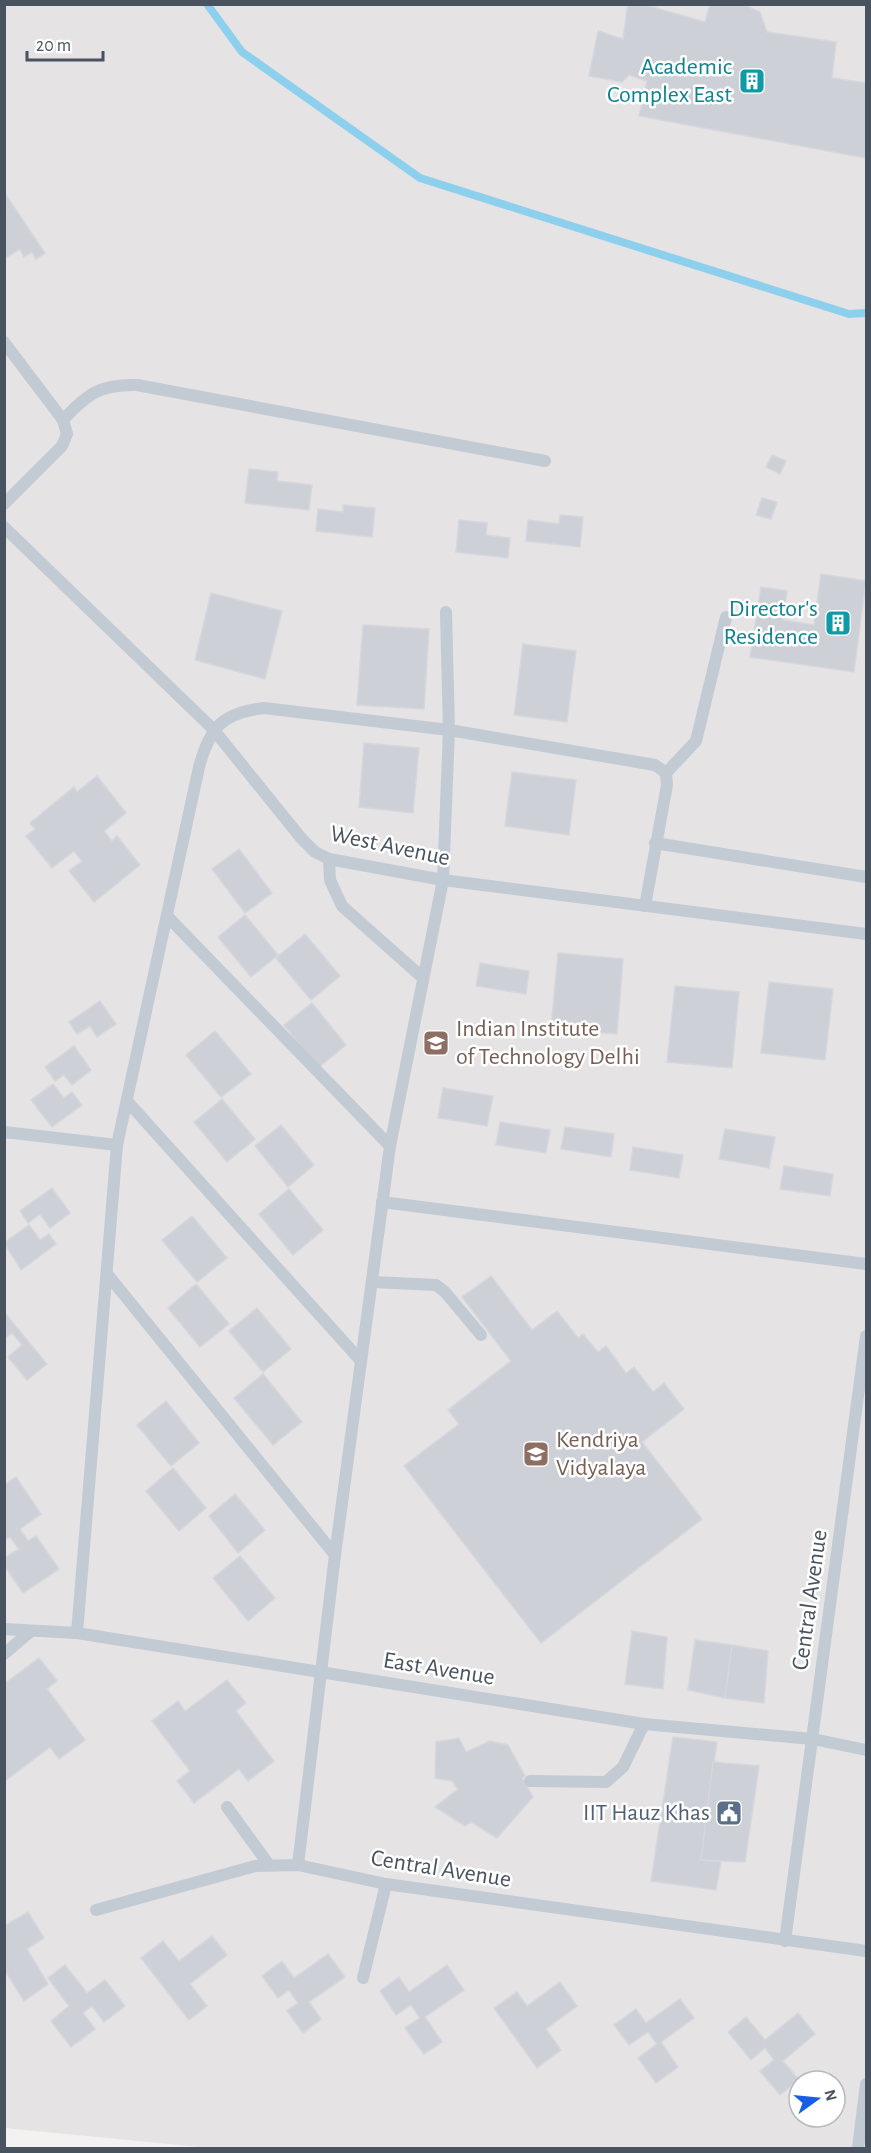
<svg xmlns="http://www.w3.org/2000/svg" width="871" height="2153" font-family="'Alegreya Sans',sans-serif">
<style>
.education{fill:#e5e3e3;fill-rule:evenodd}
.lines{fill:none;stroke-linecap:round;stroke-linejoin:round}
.stream{stroke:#8dd0ee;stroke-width:8}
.building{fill:#cdd0d7;stroke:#d5d7dd;stroke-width:1.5}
.lane{stroke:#c2cad3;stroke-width:12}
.labels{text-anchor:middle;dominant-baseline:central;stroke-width:5;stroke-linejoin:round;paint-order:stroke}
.culture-label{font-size:24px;fill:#0d838f;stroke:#fff;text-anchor:end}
.street-label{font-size:24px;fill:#49525f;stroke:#fff}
.education-label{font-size:24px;fill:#785e54;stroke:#fff;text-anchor:start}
.service-label{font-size:24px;fill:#4e5e75;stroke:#fff;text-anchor:end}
</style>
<rect width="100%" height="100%" fill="#f4f2f1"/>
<path class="education" d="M 4,5 L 866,5 L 866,2148 L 209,2148 L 5,2128 ZM 799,2081 L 835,2081 L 835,2117 L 799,2117 Z"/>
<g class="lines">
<path class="stream" d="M 207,4 L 242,52 L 420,178 L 849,314 L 866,313"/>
</g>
<g class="building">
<path d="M 628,4 L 642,4 L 705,22 L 710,4 L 742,4 L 760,12 L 767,32 L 836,42 L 832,78 L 866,83 L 866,158 L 639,116 L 647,81 L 629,75 L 622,82 L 589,76 L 598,31 L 623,39 Z"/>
<path d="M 6,195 L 45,253 L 36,259 L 32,252 L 24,257 L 20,249 L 4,259 Z"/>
<path d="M 772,455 L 786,461 L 780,474 L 766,467 Z"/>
<path d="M 249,469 L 278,472 L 277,481 L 312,485 L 309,510 L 245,503 Z"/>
<path d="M 762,498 L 777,502 L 771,519 L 756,515 Z"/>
<path d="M 343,505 L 375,508 L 372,537 L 316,531 L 318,509 L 343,512 Z"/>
<path d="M 560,515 L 583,517 L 580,547 L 526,541 L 528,520 L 559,524 Z"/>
<path d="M 459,520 L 487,523 L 486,535 L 510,538 L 508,558 L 456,552 Z"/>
<path d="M 821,574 L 866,581 L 854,672 L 750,657 L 761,587 L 787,591 L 783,620 L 814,625 Z"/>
<path d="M 211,593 L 282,611 L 265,679 L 195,660 Z"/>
<path d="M 363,625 L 429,629 L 424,709 L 357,705 Z"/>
<path d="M 523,644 L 576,651 L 567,722 L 514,715 Z"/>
<path d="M 364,743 L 419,748 L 413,813 L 359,807 Z"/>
<path d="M 512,772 L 576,780 L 569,835 L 505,826 Z"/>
<path d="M 97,776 L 126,813 L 104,831 L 112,841 L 117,836 L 140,865 L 94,902 L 69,871 L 82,861 L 74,851 L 52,868 L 26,836 L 35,829 L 30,823 L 74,787 L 77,792 Z"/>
<path d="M 239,849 L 272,893 L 245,913 L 212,869 Z"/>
<path d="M 245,915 L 278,955 L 251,977 L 218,937 Z"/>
<path d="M 305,934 L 340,976 L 311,1000 L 276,958 Z"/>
<path d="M 558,953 L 623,959 L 617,1034 L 551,1029 Z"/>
<path d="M 480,963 L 529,971 L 526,994 L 476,986 Z"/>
<path d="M 769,982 L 833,989 L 825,1060 L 761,1053 Z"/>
<path d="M 675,986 L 739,992 L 732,1068 L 667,1062 Z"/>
<path d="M 100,1001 L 116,1024 L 97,1037 L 90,1026 L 77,1034 L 69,1022 Z"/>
<path d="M 312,1003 L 346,1045 L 318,1068 L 284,1025 Z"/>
<path d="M 215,1031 L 251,1074 L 221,1097 L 186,1055 Z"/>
<path d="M 74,1046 L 91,1070 L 72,1085 L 64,1075 L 55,1081 L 45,1067 Z"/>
<path d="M 53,1084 L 64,1098 L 72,1092 L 82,1105 L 52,1127 L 31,1100 Z"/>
<path d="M 443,1088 L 493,1096 L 487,1126 L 438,1118 Z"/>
<path d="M 222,1099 L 255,1139 L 227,1162 L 194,1122 Z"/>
<path d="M 500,1122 L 550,1130 L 546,1153 L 496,1145 Z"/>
<path d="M 281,1125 L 314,1165 L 288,1187 L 255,1146 Z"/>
<path d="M 565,1127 L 614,1134 L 611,1157 L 561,1149 Z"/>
<path d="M 725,1129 L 775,1137 L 769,1168 L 719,1159 Z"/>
<path d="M 633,1147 L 683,1155 L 679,1178 L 630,1170 Z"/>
<path d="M 784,1166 L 833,1174 L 830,1196 L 780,1189 Z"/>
<path d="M 52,1188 L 70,1213 L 50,1228 L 40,1214 L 28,1223 L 20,1211 Z"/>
<path d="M 289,1189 L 323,1230 L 293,1255 L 259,1214 Z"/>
<path d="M 192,1216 L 227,1258 L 197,1282 L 162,1240 Z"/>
<path d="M 29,1225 L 40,1240 L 49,1234 L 56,1244 L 21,1270 L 4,1243 Z"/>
<path d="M 491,1276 L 532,1330 L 557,1311 L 578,1338 L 583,1334 L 598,1352 L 606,1346 L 626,1373 L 634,1367 L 653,1392 L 664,1383 L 684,1409 L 642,1442 L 702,1519 L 541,1643 L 404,1466 L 459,1424 L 448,1410 L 511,1361 L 462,1297 Z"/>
<path d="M 196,1284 L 229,1324 L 200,1347 L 168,1308 Z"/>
<path d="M 257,1308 L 291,1349 L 263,1372 L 229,1331 Z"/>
<path d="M 4,1312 L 47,1364 L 27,1380 L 8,1357 L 22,1345 L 12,1333 L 4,1339 Z"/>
<path d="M 263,1374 L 302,1422 L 273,1445 L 234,1398 Z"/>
<path d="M 166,1401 L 199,1443 L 171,1466 L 137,1425 Z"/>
<path d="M 173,1468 L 206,1508 L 179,1531 L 146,1491 Z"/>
<path d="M 16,1477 L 41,1514 L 20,1529 L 28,1541 L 36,1536 L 59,1569 L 23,1593 L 4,1565 L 4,1558 L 19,1549 L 10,1537 L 4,1540 L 4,1485 Z"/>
<path d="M 235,1494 L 265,1530 L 238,1553 L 209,1516 Z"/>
<path d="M 240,1556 L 275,1598 L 248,1621 L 213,1578 Z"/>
<path d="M 632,1631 L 667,1637 L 663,1689 L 625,1684 Z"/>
<path d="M 695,1640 L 732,1645 L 725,1698 L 688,1690 Z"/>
<path d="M 732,1645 L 768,1651 L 764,1703 L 725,1698 Z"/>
<path d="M 39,1658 L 57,1681 L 47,1689 L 85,1740 L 59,1759 L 50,1747 L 5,1781 L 4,1684 Z"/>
<path d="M 227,1680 L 246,1703 L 236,1711 L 274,1761 L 248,1781 L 239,1769 L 194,1803 L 177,1781 L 190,1771 L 152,1721 L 178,1701 L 185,1711 Z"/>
<path d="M 673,1737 L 717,1742 L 701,1860 L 721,1862 L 716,1890 L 651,1881 Z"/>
<path d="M 459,1738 L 466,1752 L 490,1741 L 508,1745 L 525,1776 L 522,1778 L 533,1797 L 497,1838 L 471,1822 L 465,1826 L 435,1807 L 458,1789 L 452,1781 L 435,1778 L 436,1742 Z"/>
<path d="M 713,1762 L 759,1766 L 745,1862 L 701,1860 Z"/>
<path d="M 28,1912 L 44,1938 L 27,1949 L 48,1984 L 24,2001 L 4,1969 L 4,1926 Z"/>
<path d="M 212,1936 L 227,1955 L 190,1984 L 207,2006 L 189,2020 L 141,1958 L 163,1941 L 179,1961 Z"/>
<path d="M 328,1954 L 345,1977 L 309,2002 L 321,2019 L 303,2033 L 287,2011 L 298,2003 L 289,1990 L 278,1998 L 262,1976 L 282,1961 L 294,1978 Z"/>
<path d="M 65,1965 L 87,1993 L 105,1980 L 125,2006 L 104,2022 L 92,2006 L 83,2013 L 95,2029 L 71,2047 L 51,2021 L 69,2006 L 48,1978 Z"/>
<path d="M 447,1965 L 464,1990 L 425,2017 L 442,2042 L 424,2054 L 405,2028 L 420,2018 L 411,2005 L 396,2015 L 380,1991 L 399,1977 L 409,1992 Z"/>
<path d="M 560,1982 L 577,2006 L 546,2029 L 561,2050 L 537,2068 L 494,2008 L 517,1992 L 527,2006 Z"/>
<path d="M 680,1999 L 694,2018 L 661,2042 L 678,2067 L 656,2083 L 638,2058 L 657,2044 L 648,2032 L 629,2045 L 614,2025 L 636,2009 L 646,2023 Z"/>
<path d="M 798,2013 L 815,2034 L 783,2061 L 799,2080 L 780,2095 L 760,2071 L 774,2060 L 765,2048 L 751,2060 L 728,2032 L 746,2017 L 765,2040 Z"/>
</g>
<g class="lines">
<g class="lane">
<path d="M 4,342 L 63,420 L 67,434 L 62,446 L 4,504"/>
<path d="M 63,420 C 87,394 100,384 137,385 L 545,461"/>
<path d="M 4,527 L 213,729 L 301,838 L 315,852 L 329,859 L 443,880 L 866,934"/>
<path d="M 666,773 L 696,741 L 726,617"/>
<path d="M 655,843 L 866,877"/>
<path d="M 329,859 L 330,880 L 342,906 L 423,978"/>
<path d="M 168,917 L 390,1146"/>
<path d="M 127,1101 L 361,1361"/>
<path d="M 4,1132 L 117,1145"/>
<path d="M 382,1202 L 866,1264"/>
<path d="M 108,1275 L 335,1555"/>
<path d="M 373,1282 L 436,1285 L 445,1292 L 481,1335"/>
<path d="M 4,1629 L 77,1633 L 644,1724 L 813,1739 L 866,1750"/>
<path d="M 77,1633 L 117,1145 L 199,767 C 210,727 222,713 264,708 L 449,730 L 655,765 L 666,773 L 667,785 L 645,906"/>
<path d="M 4,1654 L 30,1632"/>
<path d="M 530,1781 L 606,1782 L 623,1767 L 644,1724"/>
<path d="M 227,1807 L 269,1865"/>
<path d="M 298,1865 L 335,1555 L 390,1146 L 443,880 L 449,730 L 446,612"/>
<path d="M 96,1910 L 255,1866 L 298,1865 L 386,1884 L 866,1951"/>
<path d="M 785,1941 L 866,1336"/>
<path d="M 363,1978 L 386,1884"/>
<path d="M 858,2148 L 866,2084"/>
</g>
</g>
<defs>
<symbol id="building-square" viewBox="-11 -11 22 22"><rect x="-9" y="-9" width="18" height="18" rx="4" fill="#0f9aa8" stroke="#fff"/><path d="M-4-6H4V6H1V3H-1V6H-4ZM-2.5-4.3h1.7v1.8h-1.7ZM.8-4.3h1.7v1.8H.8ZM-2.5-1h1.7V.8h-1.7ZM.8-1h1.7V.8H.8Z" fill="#fff"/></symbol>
<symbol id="university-square" viewBox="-11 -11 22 22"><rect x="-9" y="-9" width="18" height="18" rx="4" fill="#8d6e63" stroke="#fff"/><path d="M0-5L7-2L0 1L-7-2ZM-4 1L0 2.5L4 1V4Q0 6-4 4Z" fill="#fff"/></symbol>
<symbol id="school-square" viewBox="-11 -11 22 22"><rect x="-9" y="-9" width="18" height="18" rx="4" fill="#8d6e63" stroke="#fff"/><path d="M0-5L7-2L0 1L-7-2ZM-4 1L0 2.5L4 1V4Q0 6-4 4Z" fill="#fff"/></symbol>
<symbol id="civic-square" viewBox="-11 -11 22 22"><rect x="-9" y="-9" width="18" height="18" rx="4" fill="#5c6f8a" stroke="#fff"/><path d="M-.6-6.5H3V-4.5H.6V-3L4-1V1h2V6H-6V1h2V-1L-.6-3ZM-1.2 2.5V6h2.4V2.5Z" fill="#fff"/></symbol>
</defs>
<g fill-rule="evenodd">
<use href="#building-square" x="737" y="66" width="30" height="30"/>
<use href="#building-square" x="823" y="608" width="30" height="30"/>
<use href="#university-square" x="421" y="1028" width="30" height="30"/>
<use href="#school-square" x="521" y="1439" width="30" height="30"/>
<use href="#civic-square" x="714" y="1798" width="30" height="30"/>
</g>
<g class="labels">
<g class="culture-label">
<text x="732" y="67">Academic<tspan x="732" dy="28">Complex East</tspan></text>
<text x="818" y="609">Director's<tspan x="818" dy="28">Residence</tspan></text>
</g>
<g class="street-label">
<text transform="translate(390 846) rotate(12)">West Avenue</text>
<text transform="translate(810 1600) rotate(-82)">Central Avenue</text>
<text transform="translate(439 1669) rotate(9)">East Avenue</text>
<text transform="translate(441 1869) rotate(9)">Central Avenue</text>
</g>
<g class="education-label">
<text x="456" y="1029">Indian Institute<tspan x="456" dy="28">of Technology Delhi</tspan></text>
<text x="556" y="1440">Kendriya<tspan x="556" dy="28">Vidyalaya</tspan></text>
</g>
<g class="service-label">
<text x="710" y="1813">IIT Hauz Khas</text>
</g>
</g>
<rect width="871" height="2153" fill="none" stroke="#49525f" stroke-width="12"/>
<g transform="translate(817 2099) rotate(75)"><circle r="28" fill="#ffffff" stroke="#b6babf" stroke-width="1.5"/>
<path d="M0-4.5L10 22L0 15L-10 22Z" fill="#175de8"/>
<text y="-9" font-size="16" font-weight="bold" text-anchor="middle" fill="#49525f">N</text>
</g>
<path d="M27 51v9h76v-9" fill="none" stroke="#49525f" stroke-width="3"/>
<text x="36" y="51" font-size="18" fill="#49525f" stroke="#ffffff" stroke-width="4.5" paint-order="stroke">20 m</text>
</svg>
